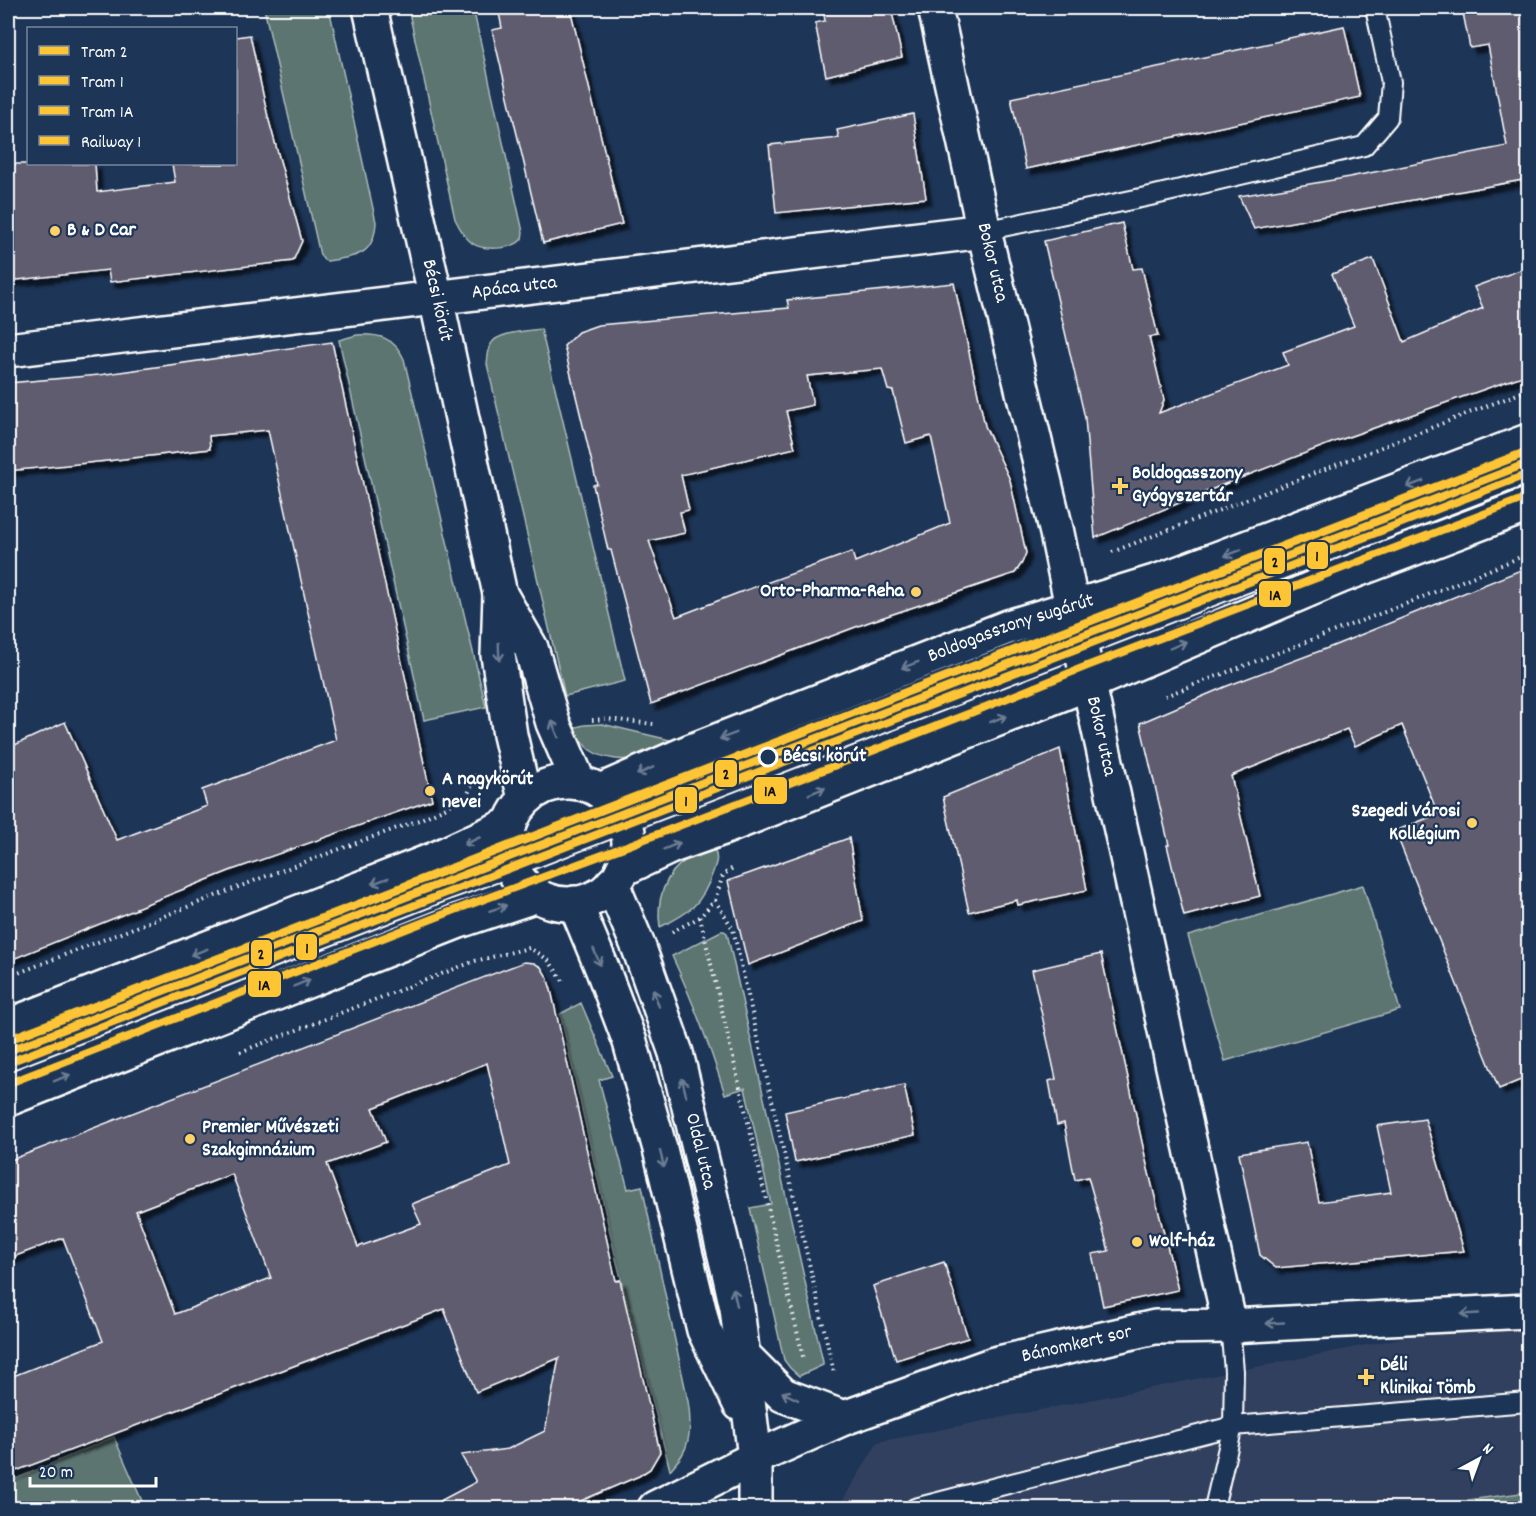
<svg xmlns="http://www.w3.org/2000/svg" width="1536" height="1516" font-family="Dekko,sans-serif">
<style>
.built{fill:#31415e}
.green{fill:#5b7471;stroke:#adbab8;stroke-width:1.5}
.building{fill:#615c6f;stroke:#fff;stroke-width:1.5;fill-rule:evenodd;filter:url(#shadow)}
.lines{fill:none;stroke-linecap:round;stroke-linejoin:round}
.service-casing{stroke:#fff;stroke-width:22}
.minor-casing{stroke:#fff;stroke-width:38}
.tertiary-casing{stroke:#fff;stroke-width:38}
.path{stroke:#fff;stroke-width:4;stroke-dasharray:1.5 4.5;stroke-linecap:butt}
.service{stroke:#1d3557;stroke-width:18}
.minor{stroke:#1d3557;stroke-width:33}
.tertiary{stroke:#1d3557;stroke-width:33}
.rail-1-casing{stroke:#1d3557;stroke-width:14}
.rail-1{stroke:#fdc434;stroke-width:9}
.tram-1-casing{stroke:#1d3557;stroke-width:12}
.tram-2-casing{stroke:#1d3557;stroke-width:12}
.tram-3-casing{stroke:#1d3557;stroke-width:12}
.tram-1{stroke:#fdc434;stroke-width:8}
.tram-2{stroke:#fdc434;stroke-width:8}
.tram-3{stroke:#fdc434;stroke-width:8}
.oneway{stroke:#6c7c92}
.poi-dot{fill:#ffd166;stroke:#1d3557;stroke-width:2}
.stop-dot{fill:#1d3557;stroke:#fff;stroke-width:3}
.labels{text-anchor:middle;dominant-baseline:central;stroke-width:4.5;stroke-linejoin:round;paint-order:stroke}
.poi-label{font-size:20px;font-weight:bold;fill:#fff;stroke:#1d3557;text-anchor:start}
.street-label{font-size:20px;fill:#fff;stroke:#1d3557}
.stop-label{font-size:20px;font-weight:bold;fill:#fff;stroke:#1d3557;text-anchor:start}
.line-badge{stroke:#1d3557;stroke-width:2}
.pale-badge-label{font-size:16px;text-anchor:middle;font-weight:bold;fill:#111}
</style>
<defs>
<filter id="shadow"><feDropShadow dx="5.5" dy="5.5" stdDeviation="1.5" flood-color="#0009"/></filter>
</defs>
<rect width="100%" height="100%" fill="#1d3557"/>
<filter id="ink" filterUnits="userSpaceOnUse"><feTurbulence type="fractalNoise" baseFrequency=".0167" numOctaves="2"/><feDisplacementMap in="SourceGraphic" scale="12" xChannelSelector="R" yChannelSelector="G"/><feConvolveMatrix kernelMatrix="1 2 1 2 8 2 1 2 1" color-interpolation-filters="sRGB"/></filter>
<g filter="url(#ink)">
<path class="built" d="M 1528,1313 L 1528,1508 L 838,1508 L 878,1442 Z"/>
<g class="green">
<path d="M 264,8 L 329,8 L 376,222 C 374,257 356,256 327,261 L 324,260 L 320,255 Z"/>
<path d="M 408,8 L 473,8 L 523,232 L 522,239 C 513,250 482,251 472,243 C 464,237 459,227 455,219 Z"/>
<path d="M 541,329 L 625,681 L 565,696 L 487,364 C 488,357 488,350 491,344 C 497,332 528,331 541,329 Z"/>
<path d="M 357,335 C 379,334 394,337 404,359 L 486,707 L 424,720 L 339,340 Z"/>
<path d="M 602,724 L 674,741 C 663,746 651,753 640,757 C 625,762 603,759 590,750 C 583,745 578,736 573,728 L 584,725 Z"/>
<path d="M 714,849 C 719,858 716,863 713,872 C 702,904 690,913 660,927 C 656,901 664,874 687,859 C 695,854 705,852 714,849 Z"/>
<path d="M 1363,885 L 1400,1010 L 1225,1061 L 1188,936 Z"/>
<path d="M 721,931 L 724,931 L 727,933 L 823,1362 L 823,1365 L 799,1376 L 790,1368 L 784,1360 L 750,1208 L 771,1204 L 745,1088 L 725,1094 C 710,1047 693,1001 672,956 Z"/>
<path d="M 581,1003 L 612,1076 L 599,1080 L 628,1189 L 642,1186 L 688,1401 C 691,1419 692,1439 682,1455 C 679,1460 674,1465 670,1470 L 615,1255 L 560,1014 Z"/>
<path d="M 114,1437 L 145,1508 L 8,1508 L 8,1482 Z"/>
<path d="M 1528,1492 L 1528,1508 L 1471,1508 L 1468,1500 Z"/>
</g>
<g class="building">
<path d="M 498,8 L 570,8 L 622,224 L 543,243 L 492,30 L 502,28 Z"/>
<path d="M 823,8 L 891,8 L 902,57 L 826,76 L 815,23 L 825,21 Z"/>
<path d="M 1462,8 L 1528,8 L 1528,179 L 1254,229 L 1239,196 L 1339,179 L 1507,146 L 1488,45 L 1470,48 Z"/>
<path d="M 1344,26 L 1360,97 L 1026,169 L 1011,98 L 1280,41 L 1280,40 Z"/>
<path d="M 250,35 L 268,117 L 302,241 L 293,261 L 110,282 L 108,270 L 8,281 L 8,164 L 95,164 L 97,192 L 175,182 L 172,164 L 236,164 L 236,37 Z"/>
<path d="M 913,114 L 926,198 L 776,213 L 769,145 L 839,138 L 837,130 Z"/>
<path d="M 1122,223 L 1133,269 L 1142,268 L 1158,336 L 1149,337 L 1164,400 L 1159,413 L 1288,365 L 1283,352 L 1354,326 L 1332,274 L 1373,259 L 1404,342 L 1483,308 L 1474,287 L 1528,267 L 1528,374 L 1334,442 L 1225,484 L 1095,538 L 1085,418 L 1044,241 Z"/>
<path d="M 954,283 L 985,426 L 1010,480 L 1026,553 L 1022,563 L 1015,573 L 869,622 L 651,704 L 611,550 L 608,550 L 593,485 L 597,484 L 564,346 L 578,332 L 598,325 L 789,308 L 787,300 ZM 882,369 L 888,390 L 893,391 L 906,443 L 931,436 L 950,523 L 855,562 L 852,552 L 738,593 L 676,617 L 649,541 L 685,533 L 680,512 L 689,510 L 681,475 L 795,448 L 786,411 L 813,405 L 807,376 Z"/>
<path d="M 332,342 L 432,800 L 232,870 L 136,908 L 137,909 L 8,961 L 8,748 L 65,722 L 117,840 L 207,806 L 202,790 L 336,740 L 268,430 L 209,436 L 210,449 L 107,461 L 8,471 L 8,383 L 99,375 Z"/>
<path d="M 1528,567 L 1528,1077 L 1499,1089 L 1395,831 L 1438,814 L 1402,725 L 1355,746 L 1347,729 L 1231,776 L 1260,896 L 1184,916 L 1167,845 L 1169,845 L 1140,723 L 1227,686 L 1333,646 Z"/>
<path d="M 1060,749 L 1087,890 L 1018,905 L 1017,900 L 969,912 L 943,797 Z"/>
<path d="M 849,838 L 863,921 L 748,965 L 728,881 Z"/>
<path d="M 1101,954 L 1147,1165 L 1178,1290 L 1103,1306 L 1092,1254 L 1109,1251 L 1088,1177 L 1075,1180 L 1064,1123 L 1057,1125 L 1049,1081 L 1056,1079 L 1032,970 Z"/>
<path d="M 524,962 L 534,963 L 541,967 L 547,977 L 551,990 L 616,1281 L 620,1280 L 660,1452 L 650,1469 L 639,1476 L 562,1509 L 425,1509 L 476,1482 L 461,1455 L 508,1449 L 545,1431 L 559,1358 L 476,1392 L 444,1309 L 8,1474 L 8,1378 L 103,1341 L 63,1238 L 8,1259 L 8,1161 ZM 487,1063 L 510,1165 L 412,1204 L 421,1224 L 358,1247 L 327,1164 L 386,1142 L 373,1108 ZM 232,1174 L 271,1278 L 175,1314 L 136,1211 Z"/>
<path d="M 904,1085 L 915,1135 L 795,1162 L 785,1112 Z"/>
<path d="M 1425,1119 L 1464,1251 L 1276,1268 L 1260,1255 L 1239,1153 L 1307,1142 L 1319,1202 L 1391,1192 L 1377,1126 Z"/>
<path d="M 944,1262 L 968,1338 L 896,1360 L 873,1286 L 892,1280 L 892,1279 Z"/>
</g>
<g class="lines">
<defs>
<g id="service">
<path d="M 984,231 L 1155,195 L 1364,146 L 1388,118 L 1391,82 L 1375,8"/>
<path d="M 8,1061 L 447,890 L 512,867 L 1528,474"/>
<path d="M 915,1508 L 1233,1426 L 1528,1402"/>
<path d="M 1214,1508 L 1233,1426 L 1234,1371 L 1230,1326"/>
</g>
<g id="minor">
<path id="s1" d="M 935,8 L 984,231 L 1057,533 L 1072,607 L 1230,1326"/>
<path id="s2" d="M 8,350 L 984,231"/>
<path id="s3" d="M 612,884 L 639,948 L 676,1053 L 729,1272 L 737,1308 L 755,1458 L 755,1508"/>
<path d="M 575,903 L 602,968 L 630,1042 L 660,1149 L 704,1330 L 740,1404"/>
<path d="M 743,1355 L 783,1395 L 844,1418"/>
<path id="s4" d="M 655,1508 L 755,1458 L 844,1418 L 994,1364 L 1155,1327 L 1230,1326 L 1528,1311"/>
</g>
<g id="tertiary">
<path id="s5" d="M 370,8 L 436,298 L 500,594 L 498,655 L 510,735 L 525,799"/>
<path d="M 500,594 L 531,648 L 553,723 L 579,783"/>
<circle cx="568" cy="843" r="61"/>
<path id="s6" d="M 600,791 L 691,751 L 1008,627 L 1161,580 L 1528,441"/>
<path d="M 623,869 L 672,846 L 723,828 L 1089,683 L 1341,576 L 1528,505"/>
<path d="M 8,1026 L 435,859 L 510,824"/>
<path d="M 8,1099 L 459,921 L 537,895"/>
</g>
</defs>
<use href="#service" class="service-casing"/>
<use href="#minor" class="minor-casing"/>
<use href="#tertiary" class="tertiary-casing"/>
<g class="path">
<path d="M 1112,552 L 1528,390"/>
<path d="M 1165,696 L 1408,603 L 1528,554"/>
<path d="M 592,720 L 607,719 L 654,724"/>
<path d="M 715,900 L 733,929 L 834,1373"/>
<path d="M 700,917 L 804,1361"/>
<path d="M 672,932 L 700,917 L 715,900 L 723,875 L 734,867"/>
<path d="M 8,977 L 264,877 L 419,820 L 466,798 L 478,771"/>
<path d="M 240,1052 L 475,961 L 529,948 L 540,954 L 549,961 L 563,981"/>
<path d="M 8,1142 L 18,1138"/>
</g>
<use href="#service" class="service"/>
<use href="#minor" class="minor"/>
<use href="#tertiary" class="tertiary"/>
<defs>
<path id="rail-1" d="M 8,1040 L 1524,453"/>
</defs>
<use href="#rail-1" class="rail-1-casing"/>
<use href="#rail-1" class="rail-1"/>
<defs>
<path id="tram-1" d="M 8,1051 L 1528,463"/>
<path id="tram-2" d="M 12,1061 L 1528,474"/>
<path id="tram-3" d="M 12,1082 L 455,910 L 632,844 L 973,712 L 1087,666 L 1528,497"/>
</defs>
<use href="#tram-1" class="tram-1-casing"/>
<use href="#tram-2" class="tram-2-casing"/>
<use href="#tram-3" class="tram-3-casing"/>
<use href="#tram-1" class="tram-1"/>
<use href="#tram-2" class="tram-2"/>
<use href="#tram-3" class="tram-3"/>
</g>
<defs><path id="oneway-shaft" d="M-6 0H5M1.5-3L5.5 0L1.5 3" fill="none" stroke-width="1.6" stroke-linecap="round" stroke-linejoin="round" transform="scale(1.5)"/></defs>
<g class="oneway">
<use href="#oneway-shaft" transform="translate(1415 484) rotate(159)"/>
<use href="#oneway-shaft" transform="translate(1233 553) rotate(159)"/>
<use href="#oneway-shaft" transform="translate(1178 645) rotate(-23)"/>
<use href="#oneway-shaft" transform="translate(499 652) rotate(88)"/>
<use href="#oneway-shaft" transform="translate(910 665) rotate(159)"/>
<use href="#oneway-shaft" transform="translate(998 719) rotate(-22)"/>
<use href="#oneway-shaft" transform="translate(555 729) rotate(-112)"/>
<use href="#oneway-shaft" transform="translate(728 736) rotate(159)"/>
<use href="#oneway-shaft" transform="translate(645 771) rotate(156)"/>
<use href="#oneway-shaft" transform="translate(817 791) rotate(-22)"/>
<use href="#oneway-shaft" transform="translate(472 841) rotate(155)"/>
<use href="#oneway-shaft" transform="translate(672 846) rotate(-22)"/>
<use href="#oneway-shaft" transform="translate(380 881) rotate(159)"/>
<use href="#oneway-shaft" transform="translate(498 908) rotate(-18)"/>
<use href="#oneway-shaft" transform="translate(199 952) rotate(159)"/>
<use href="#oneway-shaft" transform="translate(597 957) rotate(67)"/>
<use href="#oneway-shaft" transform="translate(302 983) rotate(-22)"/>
<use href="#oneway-shaft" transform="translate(656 998) rotate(-109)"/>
<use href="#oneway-shaft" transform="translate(62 1078) rotate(-22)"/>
<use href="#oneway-shaft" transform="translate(684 1087) rotate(-104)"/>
<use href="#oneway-shaft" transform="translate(662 1159) rotate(76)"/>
<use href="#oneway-shaft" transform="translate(735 1297) rotate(-103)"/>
<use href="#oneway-shaft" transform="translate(1470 1314) rotate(177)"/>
<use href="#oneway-shaft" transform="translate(1275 1323) rotate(177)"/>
<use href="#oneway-shaft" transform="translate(790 1396) rotate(-154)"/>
</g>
</g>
<g class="poi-dot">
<circle cx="55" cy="231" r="6"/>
<path d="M1117 477h6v6h6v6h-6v6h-6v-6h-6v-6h6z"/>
<circle cx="916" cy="592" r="6"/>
<circle cx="430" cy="791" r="6"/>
<circle cx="1472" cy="823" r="6"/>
<circle cx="190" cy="1139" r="6"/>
<circle cx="1137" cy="1242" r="6"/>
<path d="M1363 1368h6v6h6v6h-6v6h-6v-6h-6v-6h6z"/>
</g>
<circle class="stop-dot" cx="768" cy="757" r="9"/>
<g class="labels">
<g class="poi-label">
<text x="67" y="231">B &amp; D Car</text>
<text x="1132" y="474">Boldogasszony<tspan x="1132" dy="23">Gyógyszertár</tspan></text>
<text x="904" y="592" text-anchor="end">Orto-Pharma-Reha</text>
<text x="442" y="780">A nagykörút<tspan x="442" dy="23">nevei</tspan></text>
<text x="1460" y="812" text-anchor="end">Szegedi Városi<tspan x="1460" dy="23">Kollégium</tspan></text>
<text x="202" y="1128">Premier Művészeti<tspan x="202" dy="23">Szakgimnázium</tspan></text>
<text x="1149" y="1242">Wolf-ház</text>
<text x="1380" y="1366">Déli<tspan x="1380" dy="23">Klinikai Tömb</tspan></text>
</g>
<g class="street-label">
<text stroke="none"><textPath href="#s1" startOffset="261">Bokor utca</textPath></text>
<text stroke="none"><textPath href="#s2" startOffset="510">Apáca utca</textPath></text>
<text stroke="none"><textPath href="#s5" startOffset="300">Bécsi körút</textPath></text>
<text stroke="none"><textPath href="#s6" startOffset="442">Boldogasszony sugárút</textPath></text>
<text stroke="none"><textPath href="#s1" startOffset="747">Bokor utca</textPath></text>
<text stroke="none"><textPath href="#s3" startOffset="282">Oldal utca</textPath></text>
<text stroke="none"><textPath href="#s4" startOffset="454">Bánomkert sor</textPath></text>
</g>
<g class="stop-label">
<text x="783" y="757">Bécsi körút</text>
</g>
</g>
<g class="line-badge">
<rect x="1306" y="541" width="23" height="29" rx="6" fill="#fdc434"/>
<rect x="1263" y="547" width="23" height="28" rx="6" fill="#fdc434"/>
<rect x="1258" y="580" width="34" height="28" rx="6" fill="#fdc434"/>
<rect x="714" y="759" width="24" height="29" rx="6" fill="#fdc434"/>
<rect x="753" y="776" width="35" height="29" rx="6" fill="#fdc434"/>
<rect x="674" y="786" width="24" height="28" rx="6" fill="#fdc434"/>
<rect x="295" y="933" width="23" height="28" rx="6" fill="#fdc434"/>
<rect x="250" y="939" width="23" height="28" rx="6" fill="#fdc434"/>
<rect x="247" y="970" width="35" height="28" rx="6" fill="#fdc434"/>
</g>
<g class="pale-badge-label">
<text x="1317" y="561">1</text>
<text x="1275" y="567">2</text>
<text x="1275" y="600">1A</text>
<text x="726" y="779">2</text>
<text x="770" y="796">1A</text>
<text x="686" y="806">1</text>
<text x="307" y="953">1</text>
<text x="261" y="959">2</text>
<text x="264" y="990">1A</text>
</g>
<rect width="1536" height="1516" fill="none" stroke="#1d3557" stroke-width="30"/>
<rect x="15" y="15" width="1506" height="1486" fill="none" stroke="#fff" stroke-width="2" filter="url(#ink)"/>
<rect x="27" y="27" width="210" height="138" fill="#1d3557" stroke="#77869a" stroke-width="1.5"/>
<rect x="39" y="46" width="30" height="9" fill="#fdc434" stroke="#77869a" stroke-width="1.5"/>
<text x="81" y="57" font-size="18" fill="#ffffff">Tram 2</text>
<rect x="39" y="76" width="30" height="9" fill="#fdc434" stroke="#77869a" stroke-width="1.5"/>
<text x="81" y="87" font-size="18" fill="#ffffff">Tram 1</text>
<rect x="39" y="106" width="30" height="9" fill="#fdc434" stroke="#77869a" stroke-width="1.5"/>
<text x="81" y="117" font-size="18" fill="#ffffff">Tram 1A</text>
<rect x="39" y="136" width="30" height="9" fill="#fdc434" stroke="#77869a" stroke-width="1.5"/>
<text x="81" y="147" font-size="18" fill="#ffffff">Railway 1</text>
<g transform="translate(1479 1459) rotate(41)" stroke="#1d3557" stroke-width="4.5" paint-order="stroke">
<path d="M0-4.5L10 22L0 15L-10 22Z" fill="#ffffff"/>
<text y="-9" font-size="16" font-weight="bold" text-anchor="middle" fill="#ffffff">N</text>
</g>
<path d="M30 1477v9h126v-9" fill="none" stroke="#ffffff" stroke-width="3"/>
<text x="39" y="1477" font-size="18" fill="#ffffff" stroke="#1d3557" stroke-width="4.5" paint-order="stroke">20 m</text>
</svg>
